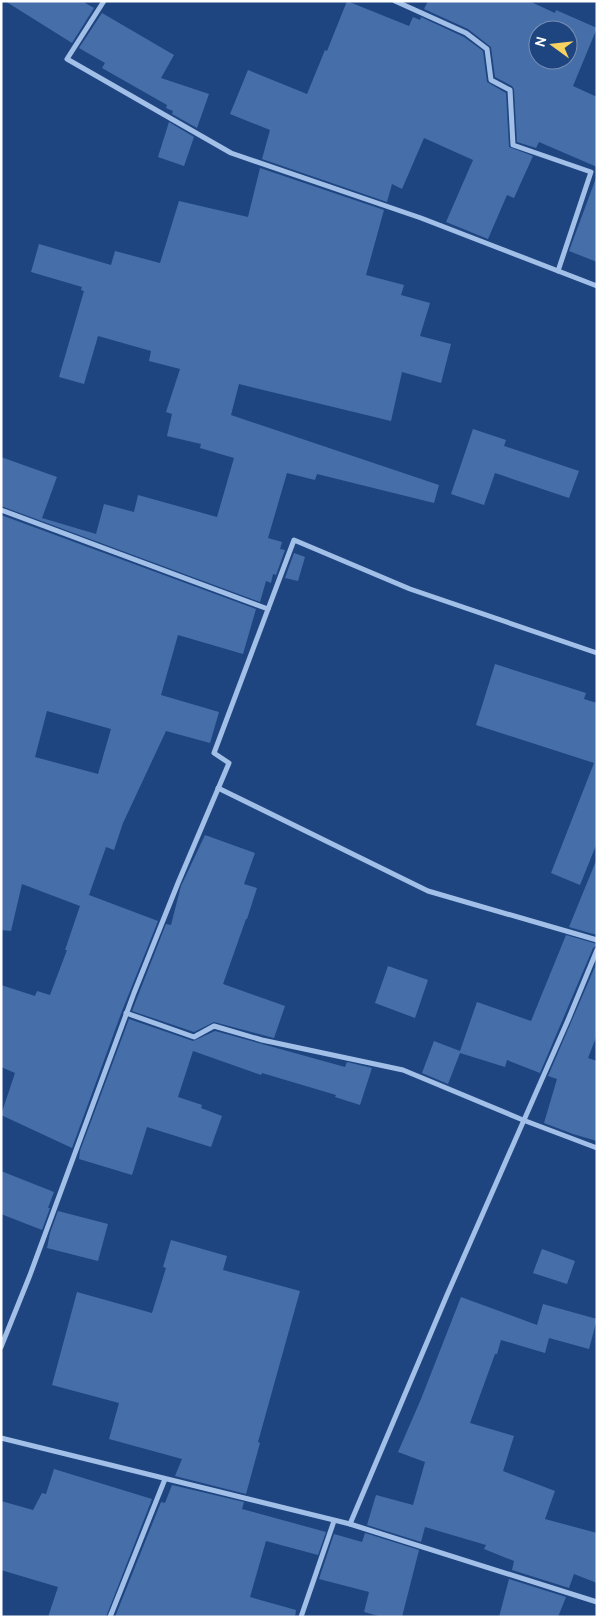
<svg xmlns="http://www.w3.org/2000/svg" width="598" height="1618" font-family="Overpass,sans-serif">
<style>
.building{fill:#466fa9;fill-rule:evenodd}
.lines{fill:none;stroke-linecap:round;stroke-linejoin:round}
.street{stroke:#a2bfe8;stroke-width:5}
</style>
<rect width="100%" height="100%" fill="#1e4580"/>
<g class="building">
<path d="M 5,1 L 82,1 L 94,8 L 72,43 Z"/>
<path d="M 347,1 L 409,26 L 413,17 L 420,20 L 421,17 L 464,37 L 483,51 L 487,82 L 506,93 L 509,147 L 533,156 L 514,198 L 507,195 L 488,239 L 446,222 L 473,160 L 424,138 L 402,189 L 392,184 L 387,202 L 262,159 L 270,130 L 230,114 L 248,70 L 307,94 L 325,50 L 327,51 Z"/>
<path d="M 428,1 L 529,1 L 555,13 L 556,10 L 597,28 L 573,86 L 597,97 L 597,167 L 539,142 L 536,148 L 517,142 L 514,89 L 512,86 L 495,77 L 491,47 L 468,29 L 424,9 ZM 538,30 L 568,30 L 568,60 L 538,60 Z"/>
<path d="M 102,13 L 174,55 L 161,78 L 209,94 L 197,128 L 172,114 L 173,111 L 166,108 L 167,105 L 102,68 L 105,63 L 79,48 Z"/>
<path d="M 169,122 L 194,137 L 184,166 L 158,157 Z"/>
<path d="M 260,168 L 384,210 L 366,275 L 404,285 L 401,295 L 430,303 L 420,336 L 451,344 L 441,383 L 402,372 L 391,421 L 239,384 L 231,415 L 439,485 L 434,503 L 317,474 L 315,480 L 287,473 L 268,538 L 282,542 L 280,549 L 285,550 L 276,575 L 273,574 L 271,583 L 266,581 L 260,602 L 1,506 L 1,457 L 57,477 L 42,518 L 96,534 L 104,504 L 134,512 L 138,495 L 217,517 L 234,458 L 200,448 L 201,444 L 167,436 L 172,414 L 166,412 L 180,369 L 149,361 L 151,351 L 98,336 L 84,384 L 59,377 L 84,291 L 81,290 L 82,287 L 31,272 L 39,244 L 111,265 L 115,251 L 160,263 L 179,201 L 248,217 Z"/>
<path d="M 596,178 L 597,179 L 597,262 L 569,251 Z"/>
<path d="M 473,429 L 506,440 L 504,446 L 579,471 L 569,498 L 495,473 L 484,505 L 451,494 Z"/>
<path d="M 1,515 L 256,609 L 243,654 L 178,635 L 161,695 L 219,712 L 210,743 L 166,731 L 123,823 L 114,850 L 106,847 L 89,895 L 158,921 L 122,1011 L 72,1148 L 1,1115 L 15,1073 L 1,1067 L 1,985 L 35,996 L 37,991 L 50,995 L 67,950 L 65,950 L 80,906 L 22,884 L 11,931 L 1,930 ZM 47,711 L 111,729 L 98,774 L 35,757 Z"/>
<path d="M 294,553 L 305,557 L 298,581 L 285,578 Z"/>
<path d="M 495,664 L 586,693 L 584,699 L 597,703 L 597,843 L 580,885 L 551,873 L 594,763 L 476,725 Z"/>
<path d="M 205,835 L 255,853 L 244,884 L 257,888 L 247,919 L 246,919 L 223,984 L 285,1006 L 274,1038 L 214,1022 L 194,1032 L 132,1011 L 166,924 L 171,925 L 181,886 Z"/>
<path d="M 596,861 L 597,862 L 597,935 L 569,927 Z"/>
<path d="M 566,935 L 597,944 L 597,946 L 593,948 L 540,1073 L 507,1060 L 505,1067 L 460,1053 L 448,1084 L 422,1073 L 434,1041 L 460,1051 L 477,1002 L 531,1021 Z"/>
<path d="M 597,962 L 597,1035 L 588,1058 L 597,1061 L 597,1141 L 573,1134 L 544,1123 L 557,1079 L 548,1076 Z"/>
<path d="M 388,966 L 428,980 L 415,1018 L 375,1003 Z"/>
<path d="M 129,1019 L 193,1041 L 215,1031 L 345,1067 L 347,1062 L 372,1068 L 360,1105 L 335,1097 L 336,1095 L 262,1073 L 261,1075 L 193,1051 L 178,1097 L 202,1105 L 201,1108 L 222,1116 L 211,1147 L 147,1127 L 132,1175 L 79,1159 L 80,1151 Z"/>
<path d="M 1,1171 L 54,1192 L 48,1208 L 50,1208 L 42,1230 L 1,1214 Z"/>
<path d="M 58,1211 L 108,1224 L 98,1261 L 47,1248 L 50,1233 Z"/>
<path d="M 171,1240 L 227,1256 L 223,1270 L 300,1291 L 258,1442 L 260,1443 L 246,1494 L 175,1476 L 182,1459 L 109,1439 L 119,1403 L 52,1385 L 77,1292 L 152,1313 L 166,1268 L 163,1267 Z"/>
<path d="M 542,1249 L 575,1261 L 567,1284 L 533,1273 Z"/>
<path d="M 461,1297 L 537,1325 L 543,1304 L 597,1319 L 589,1349 L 549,1338 L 545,1353 L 501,1340 L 497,1354 L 495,1354 L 470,1423 L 514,1436 L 503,1471 L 555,1491 L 545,1519 L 597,1533 L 597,1583 L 574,1574 L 569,1588 L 512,1570 L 514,1561 L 484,1549 L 486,1545 L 425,1527 L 421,1542 L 367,1525 L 376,1495 L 413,1505 L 425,1462 L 398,1452 L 421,1399 Z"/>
<path d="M 54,1469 L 152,1499 L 106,1617 L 48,1617 L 58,1587 L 1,1570 L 1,1501 L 33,1510 L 42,1493 L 46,1494 Z"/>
<path d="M 172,1485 L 244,1502 L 242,1509 L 326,1532 L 318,1555 L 266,1541 L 250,1597 L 296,1610 L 295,1617 L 115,1617 L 161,1502 L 165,1503 Z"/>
<path d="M 365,1533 L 419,1550 L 402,1617 L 382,1617 L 364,1612 L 369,1592 L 319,1579 L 334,1534 L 362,1542 Z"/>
<path d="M 509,1579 L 566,1597 L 558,1617 L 499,1617 Z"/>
</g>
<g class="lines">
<g class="street">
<path d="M 104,1 L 67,59 L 231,153 L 421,218 L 597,286"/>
<path d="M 395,1 L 466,33 L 487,49 L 491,80 L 510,90 L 513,145 L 591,172 L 558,271"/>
<path d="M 1,510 L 268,609"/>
<path d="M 218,788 L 428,891 L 597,940"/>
<path d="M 126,1013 L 194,1037 L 214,1026 L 262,1040 L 403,1070 L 523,1120 L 597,1148"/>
<path d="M 1,1347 L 30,1275 L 134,993 L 178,883 L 229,763 L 214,753 L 294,540 L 410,589 L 597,653"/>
<path d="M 1,1438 L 350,1524 L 597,1602"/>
<path d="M 350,1524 L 447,1295 L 568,1020 L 597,950"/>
<path d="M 110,1617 L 165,1479"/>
<path d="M 301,1617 L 334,1521"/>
</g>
</g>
<rect width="598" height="1618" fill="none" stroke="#ffffff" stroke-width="5"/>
<g transform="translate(553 45) rotate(285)"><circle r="24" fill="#1e4580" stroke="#788fb3"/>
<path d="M0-4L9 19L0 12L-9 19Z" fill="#f7d261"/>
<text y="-8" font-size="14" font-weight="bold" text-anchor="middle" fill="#ffffff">N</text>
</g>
</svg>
